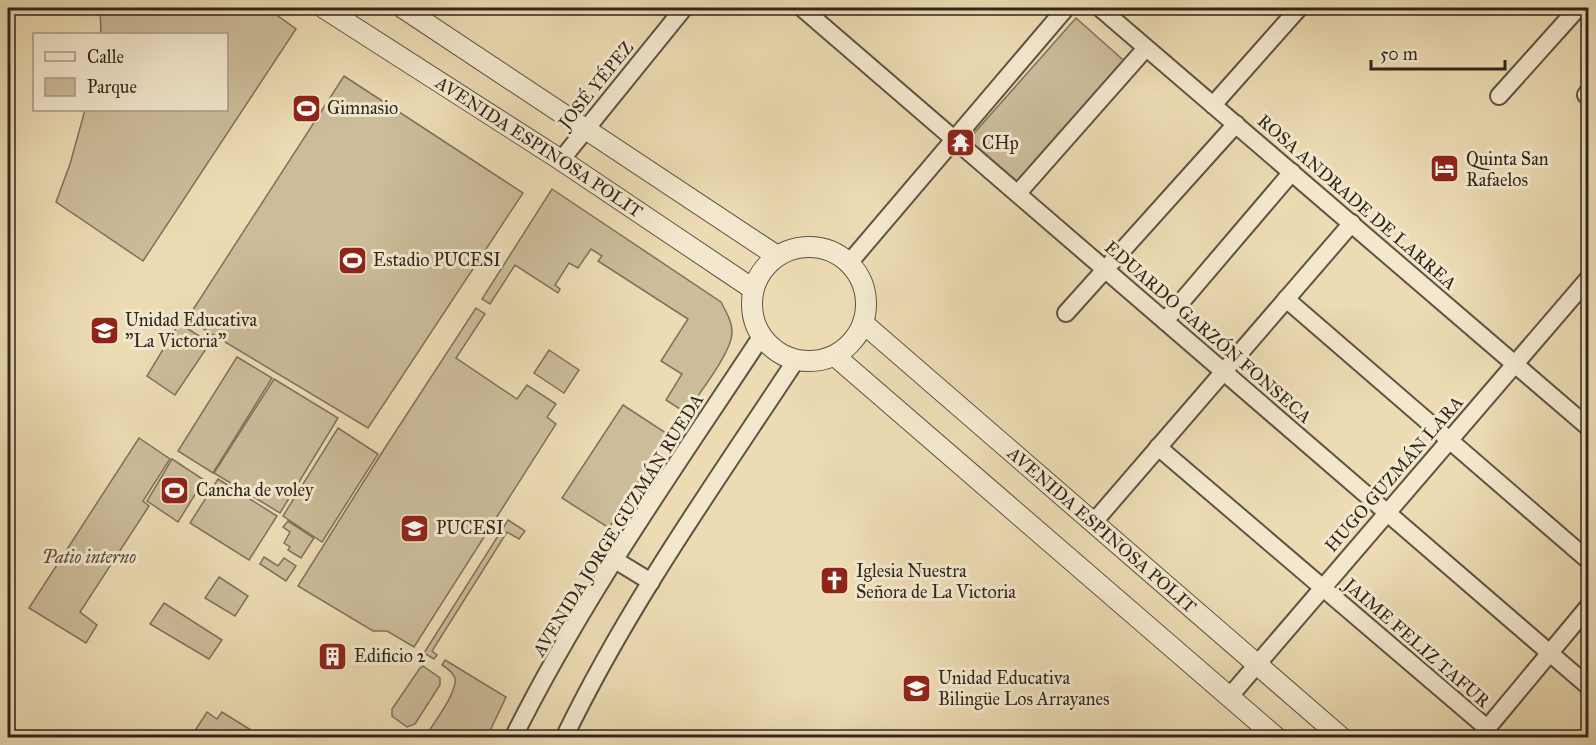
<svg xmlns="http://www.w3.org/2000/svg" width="1596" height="745" font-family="'IM FELL Great Primer',serif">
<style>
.green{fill:#ccbc9a;stroke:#7e715c;stroke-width:1.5}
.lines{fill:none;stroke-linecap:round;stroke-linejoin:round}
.minor-casing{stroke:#5f5342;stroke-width:20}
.tertiary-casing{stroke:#5f5342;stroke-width:22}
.minor{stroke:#f3e8ce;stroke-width:16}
.tertiary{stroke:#f3e8ce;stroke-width:20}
.labels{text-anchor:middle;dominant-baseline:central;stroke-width:6;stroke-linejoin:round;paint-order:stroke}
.street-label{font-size:18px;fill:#30261d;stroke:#f3e8ce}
.poi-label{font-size:18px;fill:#30261d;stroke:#f3e8ce;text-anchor:start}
.park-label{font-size:18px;font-style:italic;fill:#574c3c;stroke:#f3e8ce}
</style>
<rect width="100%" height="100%" fill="#ecdbb3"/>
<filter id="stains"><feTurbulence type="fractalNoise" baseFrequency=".00333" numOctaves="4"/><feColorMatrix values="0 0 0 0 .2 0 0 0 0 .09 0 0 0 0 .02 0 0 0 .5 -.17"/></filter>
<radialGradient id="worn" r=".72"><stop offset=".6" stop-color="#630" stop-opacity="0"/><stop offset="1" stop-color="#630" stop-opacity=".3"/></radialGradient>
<g class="green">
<path d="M 100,8 L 267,8 L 296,29 L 143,261 L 56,202 L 70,164 L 85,110 L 226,110 L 226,34 L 101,34 Z"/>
<path d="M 1076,18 L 1130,66 L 1023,188 L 968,140 Z"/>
<path d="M 344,76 L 523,193 L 368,428 L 187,319 Z"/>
<path d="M 552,189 L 721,302 C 726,312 732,321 732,332 C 733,351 697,396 686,413 L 666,400 L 682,374 L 661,361 L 688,319 L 598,261 L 602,256 L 591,249 L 578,268 L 569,263 L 555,285 L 560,289 L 558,293 L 515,265 L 490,304 L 482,299 Z"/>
<path d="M 476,308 L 485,314 L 456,358 L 517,399 L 527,385 L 556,404 L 547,417 L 556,424 L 414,647 L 387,631 L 373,631 L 298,586 L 381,454 Z"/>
<path d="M 179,323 L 210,343 L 175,395 L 147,376 Z"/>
<path d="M 549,350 L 579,370 L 564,393 L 534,373 Z"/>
<path d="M 237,357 L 272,378 L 213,473 L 178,451 Z"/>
<path d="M 274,379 L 338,418 L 280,513 L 214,473 Z"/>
<path d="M 623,405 L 669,435 L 609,528 L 562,498 Z"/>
<path d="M 338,428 L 378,454 L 322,542 L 283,516 Z"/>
<path d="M 139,438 L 170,459 L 143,501 L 149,506 L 80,612 L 97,625 L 86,643 L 29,608 Z"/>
<path d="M 172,459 L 204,480 L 178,522 L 147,501 Z"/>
<path d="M 218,479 L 277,516 L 249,560 L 190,523 Z"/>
<path d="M 508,520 L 525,531 L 519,539 L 507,532 L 432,651 L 437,655 L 434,659 L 424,653 Z"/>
<path d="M 288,521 L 314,538 L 301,558 L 288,550 L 290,547 L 284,543 L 290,532 L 283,527 Z"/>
<path d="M 264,557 L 278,566 L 284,558 L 296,566 L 286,581 L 260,564 Z"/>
<path d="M 219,577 L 248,596 L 235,616 L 205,598 Z"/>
<path d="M 164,603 L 222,640 L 209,659 L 150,624 Z"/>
<path d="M 445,660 L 506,697 L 487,737 L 425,737 C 433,724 458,692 455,678 C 453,672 447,668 442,665 Z"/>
<path d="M 423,666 L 440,678 L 440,685 L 415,724 L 407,727 L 392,716 L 392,709 L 420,668 Z"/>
<path d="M 207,712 L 217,719 L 222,712 L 262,737 L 191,737 Z"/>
</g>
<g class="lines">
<defs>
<g id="minor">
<path d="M 802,8 L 1588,686"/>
<path d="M 1100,8 L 1588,427"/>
<path d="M 1586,95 L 1588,92"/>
<path d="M 1499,96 L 1578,8"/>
<path d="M 1213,105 L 1299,8"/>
<path d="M 561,160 L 684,8"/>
<path d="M 1018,193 L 1146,48"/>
<path d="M 849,263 L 1066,8"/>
<path d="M 1286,299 L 1588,560"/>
<path d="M 1066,313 L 1236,124"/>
<path d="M 1165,321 L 1292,172"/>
<path d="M 1158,447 L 1487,728"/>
<path d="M 1093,523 L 1352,223"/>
<path d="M 615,560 L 651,582"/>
<path d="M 1230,696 L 1588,279"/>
<path d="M 513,738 C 583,597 675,468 761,337"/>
<path d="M 564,738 C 628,605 715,483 796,360"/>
<path d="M 1479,738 L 1588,607"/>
</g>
<g id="tertiary">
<path id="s1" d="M 324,8 L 561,160 L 753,289"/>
<path d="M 403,8 L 777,256"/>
<circle cx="809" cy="304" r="57"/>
<path id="s2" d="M 863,323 L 1342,738"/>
<path d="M 835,356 L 1277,738"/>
</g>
</defs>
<use href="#minor" class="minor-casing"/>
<use href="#tertiary" class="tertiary-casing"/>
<use href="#minor" class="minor"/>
<use href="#tertiary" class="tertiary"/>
</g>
<defs>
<symbol id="stadium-square" viewBox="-11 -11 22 22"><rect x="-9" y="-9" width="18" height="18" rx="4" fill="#8f2418" stroke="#f3e8ce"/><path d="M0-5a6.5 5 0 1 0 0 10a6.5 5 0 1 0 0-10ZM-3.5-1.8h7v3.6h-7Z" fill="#fff"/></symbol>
<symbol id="temple-square" viewBox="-11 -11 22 22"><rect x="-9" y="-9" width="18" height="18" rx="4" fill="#8f2418" stroke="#f3e8ce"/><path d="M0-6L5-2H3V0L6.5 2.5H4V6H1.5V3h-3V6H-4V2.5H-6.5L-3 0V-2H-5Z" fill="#fff"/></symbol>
<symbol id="hotel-square" viewBox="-11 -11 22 22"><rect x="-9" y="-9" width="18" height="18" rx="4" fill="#8f2418" stroke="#f3e8ce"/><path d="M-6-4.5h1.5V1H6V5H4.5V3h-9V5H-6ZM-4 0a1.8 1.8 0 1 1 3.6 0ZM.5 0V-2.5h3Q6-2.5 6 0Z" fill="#fff"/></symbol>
<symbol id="school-square" viewBox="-11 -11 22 22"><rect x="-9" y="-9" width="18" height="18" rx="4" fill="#8f2418" stroke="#f3e8ce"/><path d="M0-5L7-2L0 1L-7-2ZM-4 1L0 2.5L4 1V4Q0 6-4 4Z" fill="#fff"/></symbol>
<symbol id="church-square" viewBox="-11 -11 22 22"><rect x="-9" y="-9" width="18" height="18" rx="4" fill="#8f2418" stroke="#f3e8ce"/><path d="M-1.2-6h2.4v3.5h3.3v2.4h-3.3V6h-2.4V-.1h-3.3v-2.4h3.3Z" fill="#fff"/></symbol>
<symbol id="building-square" viewBox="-11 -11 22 22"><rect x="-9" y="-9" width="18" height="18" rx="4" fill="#8f2418" stroke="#f3e8ce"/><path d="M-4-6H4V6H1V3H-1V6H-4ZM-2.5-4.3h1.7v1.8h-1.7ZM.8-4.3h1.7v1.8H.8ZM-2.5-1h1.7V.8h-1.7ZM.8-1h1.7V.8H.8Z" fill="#fff"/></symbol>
</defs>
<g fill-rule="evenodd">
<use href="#stadium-square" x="290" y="92" width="33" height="33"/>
<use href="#temple-square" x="944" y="126" width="33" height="33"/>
<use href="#hotel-square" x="1428" y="152" width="33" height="33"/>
<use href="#stadium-square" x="336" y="244" width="33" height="33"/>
<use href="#school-square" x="88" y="314" width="33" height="33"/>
<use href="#stadium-square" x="158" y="474" width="33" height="33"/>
<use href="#school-square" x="398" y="512" width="33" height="33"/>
<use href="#church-square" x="818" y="564" width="33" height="33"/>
<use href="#building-square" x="316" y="640" width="33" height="33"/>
<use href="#school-square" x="900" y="672" width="33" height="33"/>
</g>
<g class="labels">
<g class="street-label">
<text transform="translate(596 85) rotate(-51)">JOSÉ YÉPEZ</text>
<text stroke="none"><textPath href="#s1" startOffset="256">AVENIDA ESPINOSA POLIT</textPath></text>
<text transform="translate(1357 202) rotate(41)">ROSA ANDRADE DE LARREA</text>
<text transform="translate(1208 332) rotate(41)">EDUARDO GARZÓN FONSECA</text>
<text transform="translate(1394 474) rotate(-49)">HUGO GUZMÁN LARA</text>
<text transform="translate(618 525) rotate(-58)">AVENIDA JORGE GUZMÁN RUEDA</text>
<text stroke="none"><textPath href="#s2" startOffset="316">AVENIDA ESPINOSA POLIT</textPath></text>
<text transform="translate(1417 643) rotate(41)">JAIME FELIZ TAFUR</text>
</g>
<g class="poi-label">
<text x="327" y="108">Gimnasio</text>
<text x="982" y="143">CHp</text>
<text x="1466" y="159">Quinta San<tspan x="1466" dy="21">Rafaelos</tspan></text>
<text x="373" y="260">Estadio PUCESI</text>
<text x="125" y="320">Unidad Educativa<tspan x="125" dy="21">"La Victoria"</tspan></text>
<text x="196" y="490">Cancha de voley</text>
<text x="436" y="528">PUCESI</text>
<text x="856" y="571">Iglesia Nuestra<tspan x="856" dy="21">Señora de La Victoria</tspan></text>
<text x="354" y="656">Edificio 2</text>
<text x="938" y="678">Unidad Educativa<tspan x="938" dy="21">Bilingüe Los Arrayanes</tspan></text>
</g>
<g class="park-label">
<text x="89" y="557">Patio interno</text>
</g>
</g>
<rect width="1596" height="745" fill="none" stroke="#ecdbb3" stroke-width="30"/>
<rect x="9" y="9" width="1578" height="727" fill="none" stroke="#30261d" stroke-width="3"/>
<rect x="15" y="15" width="1566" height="715" fill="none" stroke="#30261d" stroke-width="1.5"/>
<rect x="33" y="33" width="195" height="78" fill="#f3e8ce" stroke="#a59a87" stroke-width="1.5"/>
<rect x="45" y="52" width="30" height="9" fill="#f3e8ce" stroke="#a59a87" stroke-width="1.5"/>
<text x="87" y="63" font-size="18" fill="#30261d">Calle</text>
<rect x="45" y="78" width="30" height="18" fill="#ccbc9a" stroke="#a59a87" stroke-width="1.5"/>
<text x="87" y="93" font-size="18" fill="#30261d">Parque</text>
<path d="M1371 60v9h134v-9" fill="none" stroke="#30261d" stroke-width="3"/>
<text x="1380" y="60" font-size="18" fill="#30261d" stroke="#f3e8ce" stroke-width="4.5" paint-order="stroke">50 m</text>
<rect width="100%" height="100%" filter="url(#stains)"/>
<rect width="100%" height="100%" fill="url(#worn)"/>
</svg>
